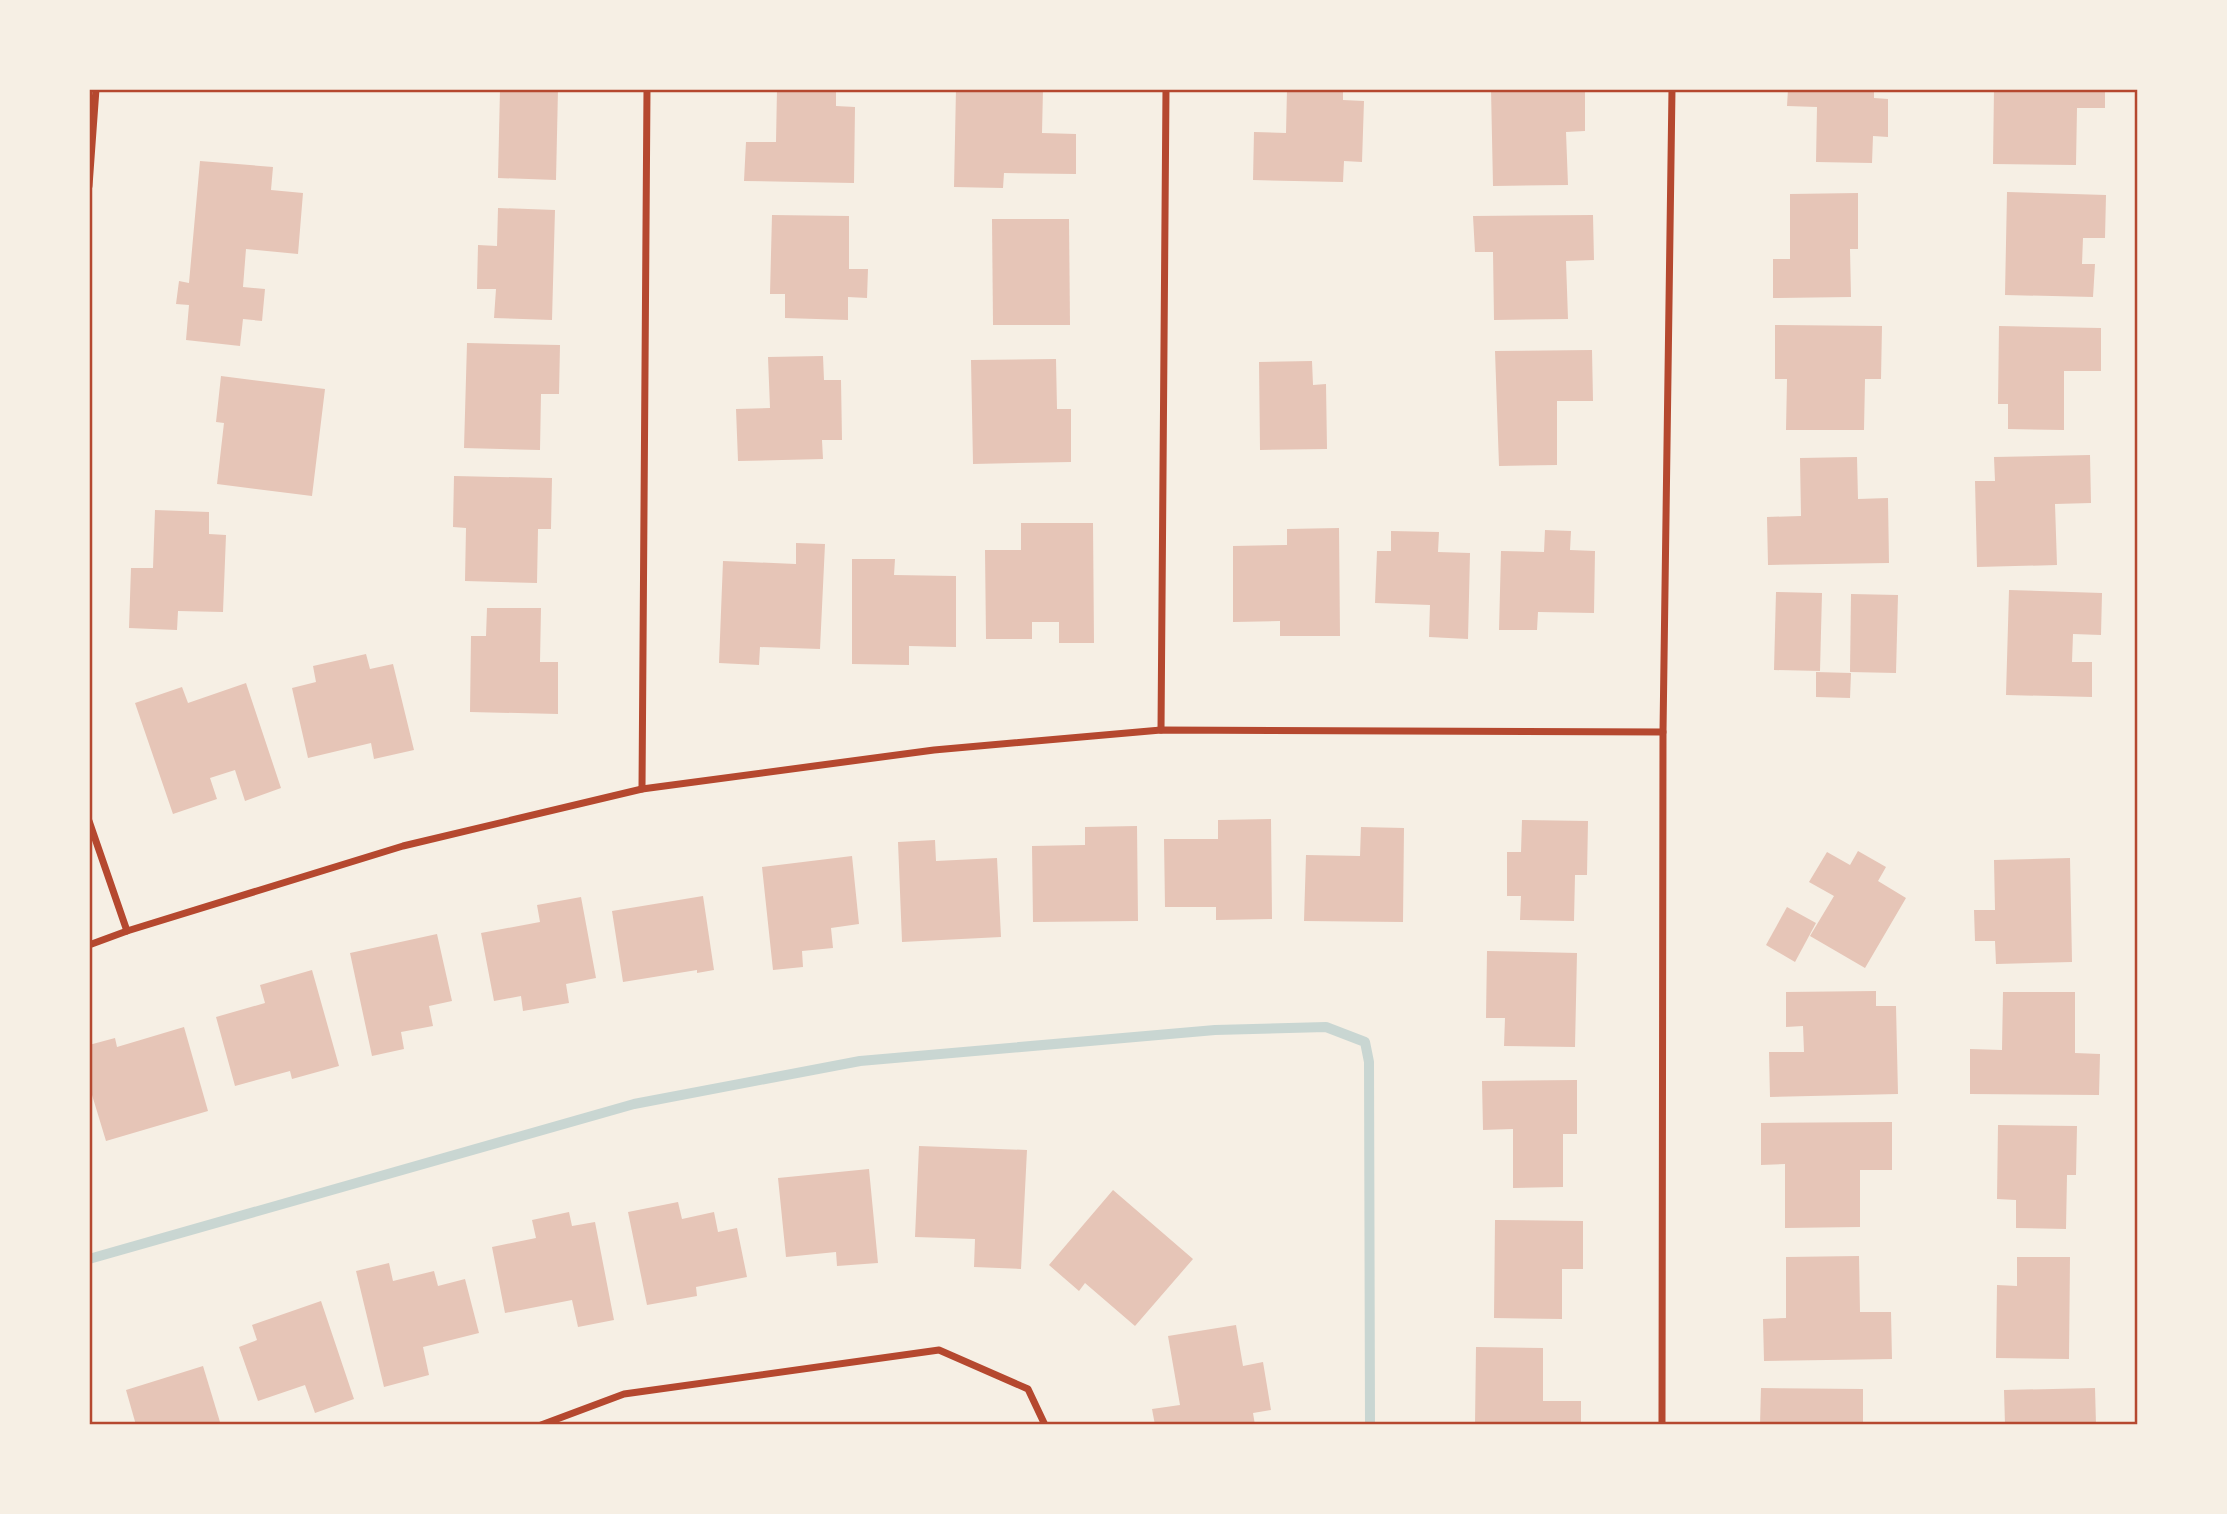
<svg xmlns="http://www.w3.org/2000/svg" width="2227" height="1514" font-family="'Times New Roman',serif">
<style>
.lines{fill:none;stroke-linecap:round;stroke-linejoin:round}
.stream{stroke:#c9d6d2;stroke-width:10}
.building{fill:#e6c5b7}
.minor{stroke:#b5482f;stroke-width:7}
.neatline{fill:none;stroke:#b5482f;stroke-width:2.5}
</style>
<rect width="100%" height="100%" fill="#f6efe4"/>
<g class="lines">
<path class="stream" d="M 89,1259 L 634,1104 L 860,1061 L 1215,1030 L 1326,1027 L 1365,1042 L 1369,1062 L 1370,1425"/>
</g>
<g class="building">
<path d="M 500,89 L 558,89 L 556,180 L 498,178 Z"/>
<path d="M 777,89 L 836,89 L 836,106 L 855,107 L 854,183 L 744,181 L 746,142 L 776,142 Z"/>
<path d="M 956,89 L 1043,89 L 1042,133 L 1076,134 L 1076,174 L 1004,173 L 1003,188 L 954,187 Z"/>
<path d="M 1287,89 L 1343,89 L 1343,100 L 1364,101 L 1362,162 L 1344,161 L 1343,182 L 1253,180 L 1254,132 L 1286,133 Z"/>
<path d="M 1491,89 L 1585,89 L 1585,131 L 1566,132 L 1568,185 L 1493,186 Z"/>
<path d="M 1788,89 L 1874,89 L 1874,98 L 1888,99 L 1888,137 L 1873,136 L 1872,163 L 1816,162 L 1817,107 L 1787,106 Z"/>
<path d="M 1994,89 L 2105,89 L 2105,108 L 2077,108 L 2076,165 L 1993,164 Z"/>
<path d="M 200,161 L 273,167 L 271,190 L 303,193 L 298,254 L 246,249 L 243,287 L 265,289 L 262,321 L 243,319 L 240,346 L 186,340 L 189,305 L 176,304 L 179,281 L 189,283 Z"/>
<path d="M 2007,192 L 2106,195 L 2105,238 L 2083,238 L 2082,264 L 2095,264 L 2093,297 L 2005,295 Z"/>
<path d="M 1858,193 L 1858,249 L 1850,249 L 1851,297 L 1773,298 L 1773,259 L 1790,259 L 1790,194 Z"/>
<path d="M 498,208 L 555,210 L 552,320 L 494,318 L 496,289 L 477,289 L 478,245 L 497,246 Z"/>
<path d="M 772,215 L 849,216 L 849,269 L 868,269 L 867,298 L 848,297 L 848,320 L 785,318 L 785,294 L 770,294 Z"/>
<path d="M 1593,215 L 1594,260 L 1566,261 L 1568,319 L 1494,320 L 1493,252 L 1475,252 L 1473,216 Z"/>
<path d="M 992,219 L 1069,219 L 1070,325 L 993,325 Z"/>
<path d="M 1775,325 L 1882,326 L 1881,379 L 1865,379 L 1864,430 L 1786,430 L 1787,379 L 1775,379 Z"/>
<path d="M 1999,326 L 2101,328 L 2101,371 L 2064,371 L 2064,430 L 2008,429 L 2008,404 L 1998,404 Z"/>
<path d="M 467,343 L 560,345 L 559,394 L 541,394 L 540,450 L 464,448 Z"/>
<path d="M 1592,350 L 1593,401 L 1557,401 L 1557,465 L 1499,466 L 1495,351 Z"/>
<path d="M 823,356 L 824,380 L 841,380 L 842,440 L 822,440 L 823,459 L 738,461 L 736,409 L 770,408 L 768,357 Z"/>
<path d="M 1056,359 L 1057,409 L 1071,409 L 1071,462 L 973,464 L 971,360 Z"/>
<path d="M 1312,361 L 1313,385 L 1326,384 L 1327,449 L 1260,450 L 1259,362 Z"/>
<path d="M 221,376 L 325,389 L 312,496 L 217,484 L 224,423 L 216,422 Z"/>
<path d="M 2090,455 L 2091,503 L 2055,504 L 2057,565 L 1977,567 L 1975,481 L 1995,481 L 1994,457 Z"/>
<path d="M 1857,457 L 1858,499 L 1888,498 L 1889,563 L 1768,565 L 1767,517 L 1801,516 L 1800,458 Z"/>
<path d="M 454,476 L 552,478 L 551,529 L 538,529 L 537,583 L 465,581 L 466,528 L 453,527 Z"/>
<path d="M 155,510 L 209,512 L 209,534 L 226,535 L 223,612 L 178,611 L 177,630 L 129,628 L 131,568 L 153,568 Z"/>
<path d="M 1021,523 L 1093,523 L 1094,643 L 1059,643 L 1059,622 L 1032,622 L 1032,639 L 986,639 L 985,550 L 1021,550 Z"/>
<path d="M 1339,528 L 1340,636 L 1280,636 L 1280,621 L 1233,622 L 1233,546 L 1287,545 L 1287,529 Z"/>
<path d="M 1545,530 L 1571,531 L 1570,550 L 1595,551 L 1594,613 L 1538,612 L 1537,630 L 1499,630 L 1501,551 L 1544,552 Z"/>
<path d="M 1391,531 L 1439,532 L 1438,552 L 1470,553 L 1468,639 L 1429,637 L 1430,605 L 1375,603 L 1377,551 L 1391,551 Z"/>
<path d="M 796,543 L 825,544 L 820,649 L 760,647 L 759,665 L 719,663 L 723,561 L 796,564 Z"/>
<path d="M 852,559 L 895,559 L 894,575 L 956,576 L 956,647 L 909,646 L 909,665 L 852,664 Z"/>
<path d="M 2009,590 L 2102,593 L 2101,635 L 2073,634 L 2072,662 L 2092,662 L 2092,697 L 2006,695 Z"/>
<path d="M 1776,592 L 1822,593 L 1820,671 L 1774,670 Z"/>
<path d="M 1851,594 L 1898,595 L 1896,673 L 1850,672 Z"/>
<path d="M 487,608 L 541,608 L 540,662 L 558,662 L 558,714 L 470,712 L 471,636 L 486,636 Z"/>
<path d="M 366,654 L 370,669 L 393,664 L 414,750 L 374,759 L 371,743 L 308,758 L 292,688 L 316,682 L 313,666 Z"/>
<path d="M 1816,672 L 1851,673 L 1850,698 L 1816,697 Z"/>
<path d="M 246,683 L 281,788 L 245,801 L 235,770 L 210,778 L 217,799 L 173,814 L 135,703 L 182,687 L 188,703 Z"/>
<path d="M 1271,819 L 1272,919 L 1216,920 L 1216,907 L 1165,907 L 1164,839 L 1218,839 L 1218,820 Z"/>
<path d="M 1522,820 L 1588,821 L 1587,875 L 1575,875 L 1574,921 L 1520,920 L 1521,896 L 1507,896 L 1507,852 L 1521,852 Z"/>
<path d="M 1137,826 L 1138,921 L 1033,922 L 1032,846 L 1085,845 L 1085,827 Z"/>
<path d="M 1361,827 L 1404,828 L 1403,922 L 1304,921 L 1306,855 L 1360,856 Z"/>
<path d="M 935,840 L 936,861 L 997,858 L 1001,937 L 902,942 L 898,842 Z"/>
<path d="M 1858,851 L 1886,867 L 1878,881 L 1906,898 L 1865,968 L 1810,936 L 1834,896 L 1809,882 L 1827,852 L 1850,865 Z"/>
<path d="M 852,856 L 859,924 L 831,928 L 833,948 L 802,951 L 803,967 L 773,970 L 762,867 Z"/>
<path d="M 2070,858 L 2072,962 L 1996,964 L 1995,941 L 1975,941 L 1974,910 L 1995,910 L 1994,860 Z"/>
<path d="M 703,896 L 714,970 L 697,973 L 697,970 L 623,982 L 612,911 Z"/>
<path d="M 581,897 L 596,978 L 566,984 L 569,1003 L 523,1011 L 521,996 L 494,1001 L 481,933 L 540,922 L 537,905 Z"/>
<path d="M 1787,907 L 1816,923 L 1795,962 L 1766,945 Z"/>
<path d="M 437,934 L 452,1001 L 429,1006 L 433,1026 L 401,1032 L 404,1049 L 372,1056 L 350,953 Z"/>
<path d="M 1487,951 L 1577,953 L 1575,1047 L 1504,1046 L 1505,1018 L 1486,1018 Z"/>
<path d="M 312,970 L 339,1066 L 292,1079 L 290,1071 L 235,1086 L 216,1017 L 265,1003 L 260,985 Z"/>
<path d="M 1876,991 L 1876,1006 L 1896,1006 L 1898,1094 L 1770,1097 L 1769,1052 L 1804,1052 L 1803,1026 L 1786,1027 L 1786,992 Z"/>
<path d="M 2003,992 L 2075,992 L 2075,1053 L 2100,1054 L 2099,1095 L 1970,1094 L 1970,1049 L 2002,1050 Z"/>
<path d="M 184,1027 L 208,1111 L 106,1141 L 89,1085 L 89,1045 L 115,1038 L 117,1047 Z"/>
<path d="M 1577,1080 L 1577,1134 L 1563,1134 L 1563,1187 L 1513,1188 L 1513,1129 L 1483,1130 L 1482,1081 Z"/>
<path d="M 1892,1122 L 1892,1170 L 1860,1170 L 1860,1227 L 1785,1228 L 1785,1164 L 1761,1165 L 1761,1123 Z"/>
<path d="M 1998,1125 L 2077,1126 L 2076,1175 L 2067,1175 L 2066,1229 L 2016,1228 L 2016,1200 L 1997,1199 Z"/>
<path d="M 919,1146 L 1027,1150 L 1021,1269 L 974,1267 L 975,1239 L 915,1237 Z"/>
<path d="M 869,1169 L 878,1263 L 837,1266 L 836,1252 L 786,1257 L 778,1178 Z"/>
<path d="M 1113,1190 L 1193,1259 L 1135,1326 L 1085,1283 L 1079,1291 L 1049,1265 Z"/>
<path d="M 678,1202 L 682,1219 L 714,1212 L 718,1232 L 737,1228 L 747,1277 L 696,1287 L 697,1296 L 647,1305 L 628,1212 Z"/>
<path d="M 569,1212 L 572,1226 L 595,1222 L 614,1320 L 578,1327 L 572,1300 L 505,1313 L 492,1247 L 536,1238 L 532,1220 Z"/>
<path d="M 1495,1220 L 1583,1221 L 1583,1269 L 1562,1269 L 1562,1319 L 1494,1318 Z"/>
<path d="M 1859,1256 L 1860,1312 L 1891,1312 L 1892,1359 L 1764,1361 L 1763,1319 L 1786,1318 L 1786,1257 Z"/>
<path d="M 2017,1257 L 2070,1257 L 2069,1359 L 1996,1358 L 1997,1285 L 2017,1286 Z"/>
<path d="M 389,1263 L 393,1281 L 434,1271 L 438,1286 L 465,1279 L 479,1333 L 423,1347 L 429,1375 L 384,1387 L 356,1271 Z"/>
<path d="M 321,1301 L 354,1399 L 315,1413 L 305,1385 L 258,1401 L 239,1347 L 257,1340 L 252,1325 Z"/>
<path d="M 1236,1325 L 1243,1366 L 1263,1362 L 1271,1410 L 1253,1413 L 1255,1425 L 1155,1425 L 1152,1409 L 1180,1405 L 1168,1336 Z"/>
<path d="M 1476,1347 L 1543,1348 L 1543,1401 L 1581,1401 L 1581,1425 L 1475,1425 Z"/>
<path d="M 203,1366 L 220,1422 L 213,1425 L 136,1425 L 126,1390 Z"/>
<path d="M 1761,1388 L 1863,1389 L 1863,1425 L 1760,1425 Z"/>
<path d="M 2095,1388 L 2096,1425 L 2005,1425 L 2004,1390 Z"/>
</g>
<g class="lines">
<g class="minor">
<path d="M 89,186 L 96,89"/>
<path d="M 1161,730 L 1166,89"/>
<path d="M 642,789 L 647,89"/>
<path d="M 89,821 L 127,931"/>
<path d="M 89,945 L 127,931 L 403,846 L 642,789 L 934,750 L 1161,730 L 1663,732"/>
<path d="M 541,1425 L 624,1394 L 939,1350 L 1028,1389 L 1045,1425"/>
<path d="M 1662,1425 L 1663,732 L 1672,89"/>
</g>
</g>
<rect width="2227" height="1514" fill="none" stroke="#f6efe4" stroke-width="182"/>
<rect x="91" y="91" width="2045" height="1332" class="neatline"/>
</svg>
